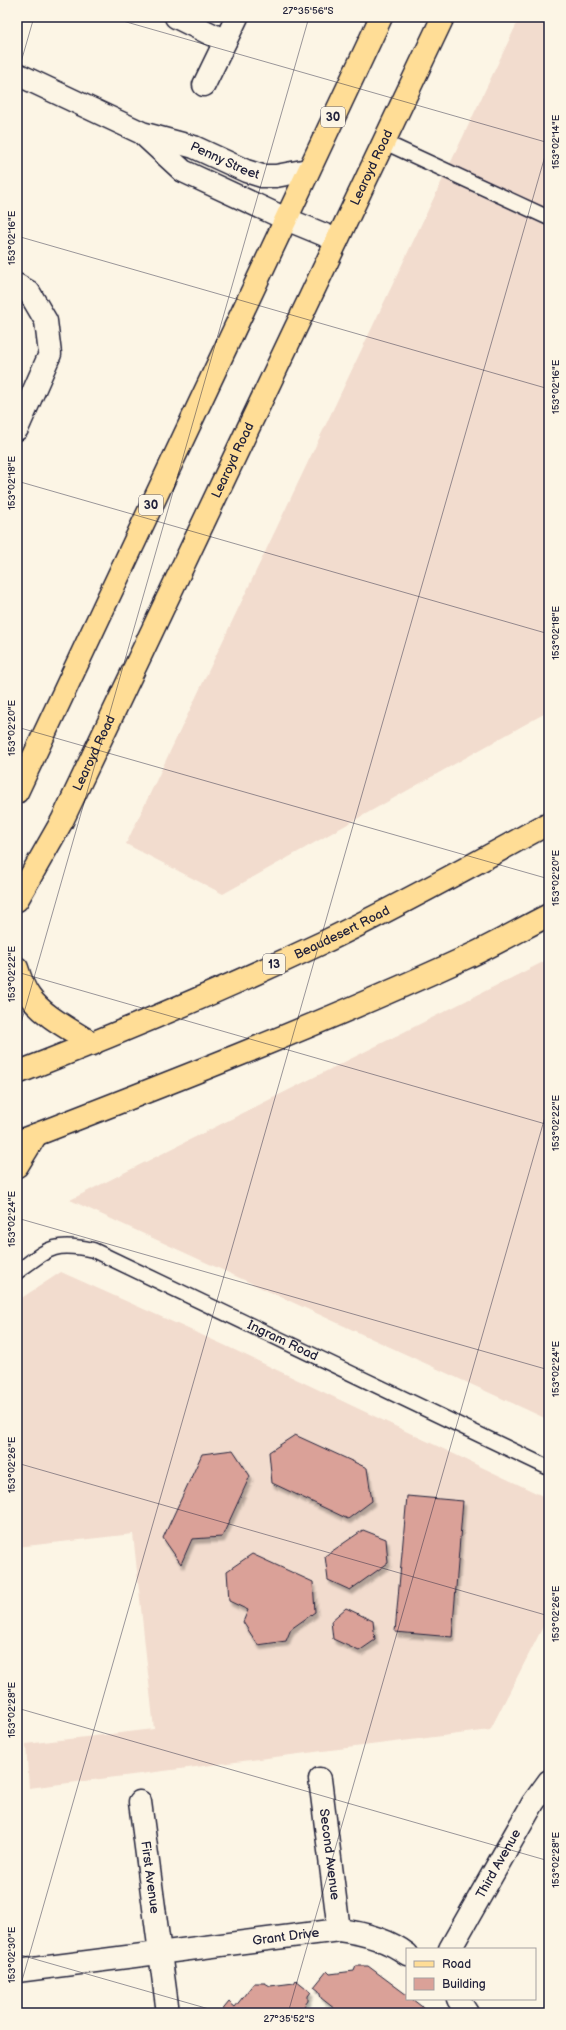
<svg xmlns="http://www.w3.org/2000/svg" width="566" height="2030" font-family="'Balsamiq Sans',sans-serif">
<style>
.built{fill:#f2dcce}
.building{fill:#daa198;stroke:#22223b;filter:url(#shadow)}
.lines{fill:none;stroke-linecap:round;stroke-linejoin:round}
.service-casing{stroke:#22223b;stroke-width:17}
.minor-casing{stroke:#22223b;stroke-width:25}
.primary-casing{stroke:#22223b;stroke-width:25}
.trunk-casing{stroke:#22223b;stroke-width:25}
.service{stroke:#fcf5e5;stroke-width:14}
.minor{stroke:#fcf5e5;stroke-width:22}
.primary{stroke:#ffdd96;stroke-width:22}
.trunk{stroke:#ffdd96;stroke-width:22}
.ticks{fill:none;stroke:#22223b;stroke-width:1;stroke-opacity:0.45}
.labels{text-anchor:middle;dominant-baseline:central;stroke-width:4;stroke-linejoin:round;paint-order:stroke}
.shield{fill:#fcf5e5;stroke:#63616e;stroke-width:1}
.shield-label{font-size:12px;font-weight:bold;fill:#22223b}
.street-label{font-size:13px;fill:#22223b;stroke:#fcf5e5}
.neatline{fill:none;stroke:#22223b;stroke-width:1.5}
.ticks-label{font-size:10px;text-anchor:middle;fill:#22223b}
</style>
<defs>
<filter id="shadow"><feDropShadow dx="2.5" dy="4.5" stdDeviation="1" flood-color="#0004"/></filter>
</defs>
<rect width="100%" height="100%" fill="#fcf5e5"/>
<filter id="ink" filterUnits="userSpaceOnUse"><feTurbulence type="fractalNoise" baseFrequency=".025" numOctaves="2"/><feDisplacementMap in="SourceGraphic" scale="8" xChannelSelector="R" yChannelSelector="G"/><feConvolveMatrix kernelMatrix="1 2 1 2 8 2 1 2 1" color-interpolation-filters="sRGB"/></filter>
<g filter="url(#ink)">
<g class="built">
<path d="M 520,17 L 549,17 L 549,711 L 223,894 L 126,844 Z"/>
<path d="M 549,959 L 549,1420 L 70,1200 Z"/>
<path d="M 61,1272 L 224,1345 L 549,1499 L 549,1615 L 490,1730 L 29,1788 L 26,1744 L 154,1729 L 133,1534 L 17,1547 L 17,1301 Z"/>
</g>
<g class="building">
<path d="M 295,1435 L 367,1468 L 372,1501 L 348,1519 L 272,1483 L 269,1452 Z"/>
<path d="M 233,1450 L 250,1476 L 222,1537 L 192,1539 L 181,1564 L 163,1538 L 202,1454 Z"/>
<path d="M 407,1496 L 463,1501 L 452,1637 L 395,1632 Z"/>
<path d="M 363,1530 L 386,1539 L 388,1563 L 350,1590 L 328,1580 L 325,1556 Z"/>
<path d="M 252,1554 L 313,1582 L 315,1612 L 291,1629 L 286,1641 L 258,1645 L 243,1622 L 248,1610 L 229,1601 L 227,1571 Z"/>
<path d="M 346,1608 L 373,1621 L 375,1640 L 359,1651 L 333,1639 L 331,1621 Z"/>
<path d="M 356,1966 L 368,1966 L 407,1995 L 407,1999 L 412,1999 L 430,2013 L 340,2013 L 321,1998 L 319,1991 L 314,1987 L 327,1971 L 330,1974 L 354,1971 Z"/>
<path d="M 296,1980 L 311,1992 L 308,1996 L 308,2001 L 299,2013 L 220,2013 L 229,2002 L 235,2007 L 254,1983 L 265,1983 L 270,1986 L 294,1983 Z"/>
</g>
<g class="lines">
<defs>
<g id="service">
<path d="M 384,142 L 549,218"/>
<path id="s1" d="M 17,1272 C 48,1249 53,1241 93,1250 L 549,1468"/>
</g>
<g id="minor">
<path d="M 176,17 L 225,41"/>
<path id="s2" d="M 17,74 L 142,133 L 194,147 L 246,171 L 262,176 L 276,176 L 308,170"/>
<path d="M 204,85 L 237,17"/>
<path d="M 145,136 L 183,171 L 286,219 L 337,240"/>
<path d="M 17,285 L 29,292 L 46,321 L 50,354 L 17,429"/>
<path id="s3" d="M 320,1779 L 339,1930"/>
<path id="s4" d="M 140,1802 L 168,2013"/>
<path id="s5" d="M 450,1949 L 533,1803 L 549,1781"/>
<path id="s6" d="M 17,1971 L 339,1930 C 363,1933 387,1939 407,1954"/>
<path d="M 458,1999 L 467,2013"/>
</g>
<g id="primary">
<path d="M 17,792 L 381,17"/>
<path id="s7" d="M 17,900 L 62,821 L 443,17"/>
</g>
<g id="trunk">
<path d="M 17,968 C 20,978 23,988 30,997 C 44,1017 72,1030 93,1044"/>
<path id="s8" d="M 17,1073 C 120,1033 222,990 322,943 C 399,906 474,864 549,823"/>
<path d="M 17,1142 C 167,1084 319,1025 465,958 C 494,945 521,929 549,915"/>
<path d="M 17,1166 L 36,1135"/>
</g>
</defs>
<use href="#service" class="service-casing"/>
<use href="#minor" class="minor-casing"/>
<use href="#primary" class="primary-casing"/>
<use href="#trunk" class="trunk-casing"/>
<use href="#service" class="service"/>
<use href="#minor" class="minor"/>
<use href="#primary" class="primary"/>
<use href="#trunk" class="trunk"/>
</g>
</g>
<path class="ticks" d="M 109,17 L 549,143M 17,76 L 34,17M 17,236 L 549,389M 17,481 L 549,634M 17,727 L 549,879M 17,972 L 549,1125M 17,1037 L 309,17M 17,1218 L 549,1370M 17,1463 L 549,1616M 17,1708 L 549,1861M 17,1954 L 223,2013M 17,1998 L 549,142M 288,2013 L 549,1103"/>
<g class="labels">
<g class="shield">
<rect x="321" y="107" width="24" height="20" rx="3"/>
<rect x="139" y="495" width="24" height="20" rx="3"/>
<rect x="263" y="954" width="22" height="20" rx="3"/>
</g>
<g class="shield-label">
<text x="333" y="117">30</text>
<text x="151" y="505">30</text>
<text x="274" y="964">13</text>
</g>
<g class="street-label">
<text stroke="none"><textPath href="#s2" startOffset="226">Penny Street</textPath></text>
<text stroke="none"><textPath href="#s7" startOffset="814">Learoyd Road</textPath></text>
<text stroke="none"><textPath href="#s7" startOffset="490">Learoyd Road</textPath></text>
<text stroke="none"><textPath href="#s7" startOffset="166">Learoyd Road</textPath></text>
<text stroke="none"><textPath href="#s8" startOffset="354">Beaudesert Road</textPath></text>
<text stroke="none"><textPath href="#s1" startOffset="294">Ingram Road</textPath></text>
<text stroke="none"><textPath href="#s3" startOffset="76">Second Avenue</textPath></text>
<text stroke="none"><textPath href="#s5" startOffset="98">Third Avenue</textPath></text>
<text stroke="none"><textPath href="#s4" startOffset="76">First Avenue</textPath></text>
<text stroke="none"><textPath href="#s6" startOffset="271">Grant Drive</textPath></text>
</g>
</g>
<rect width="566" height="2030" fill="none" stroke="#fcf5e5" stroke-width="44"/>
<rect x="406" y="1948" width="130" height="52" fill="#fcf5e5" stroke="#a5a1a1"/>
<rect x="414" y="1961" width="20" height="6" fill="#ffdd96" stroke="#a5a1a1"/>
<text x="442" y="1968" font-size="12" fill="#22223b">Road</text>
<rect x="414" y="1978" width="20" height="12" fill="#daa198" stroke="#a5a1a1"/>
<text x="442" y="1988" font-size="12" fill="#22223b">Building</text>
<rect x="22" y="22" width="522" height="1986" class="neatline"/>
<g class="ticks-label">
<text x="308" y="14">27°35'56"S</text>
<text transform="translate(555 142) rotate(-90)" y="4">153°02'14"E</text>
<text transform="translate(11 238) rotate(-90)" y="4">153°02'16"E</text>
<text transform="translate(555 387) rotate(-90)" y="4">153°02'16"E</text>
<text transform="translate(11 483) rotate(-90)" y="4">153°02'18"E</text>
<text transform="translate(555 633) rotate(-90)" y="4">153°02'18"E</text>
<text transform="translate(11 728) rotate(-90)" y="4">153°02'20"E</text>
<text transform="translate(555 878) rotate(-90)" y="4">153°02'20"E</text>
<text transform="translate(11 974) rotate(-90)" y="4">153°02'22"E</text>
<text transform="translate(555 1123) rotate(-90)" y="4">153°02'22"E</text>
<text transform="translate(11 1219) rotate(-90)" y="4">153°02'24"E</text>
<text transform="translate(555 1369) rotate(-90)" y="4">153°02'24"E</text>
<text transform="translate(11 1465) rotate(-90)" y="4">153°02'26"E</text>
<text transform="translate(555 1614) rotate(-90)" y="4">153°02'26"E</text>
<text transform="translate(11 1710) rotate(-90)" y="4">153°02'28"E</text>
<text transform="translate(555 1860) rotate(-90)" y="4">153°02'28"E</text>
<text transform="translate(11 1955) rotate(-90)" y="4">153°02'30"E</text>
<text x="289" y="2022">27°35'52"S</text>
</g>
</svg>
